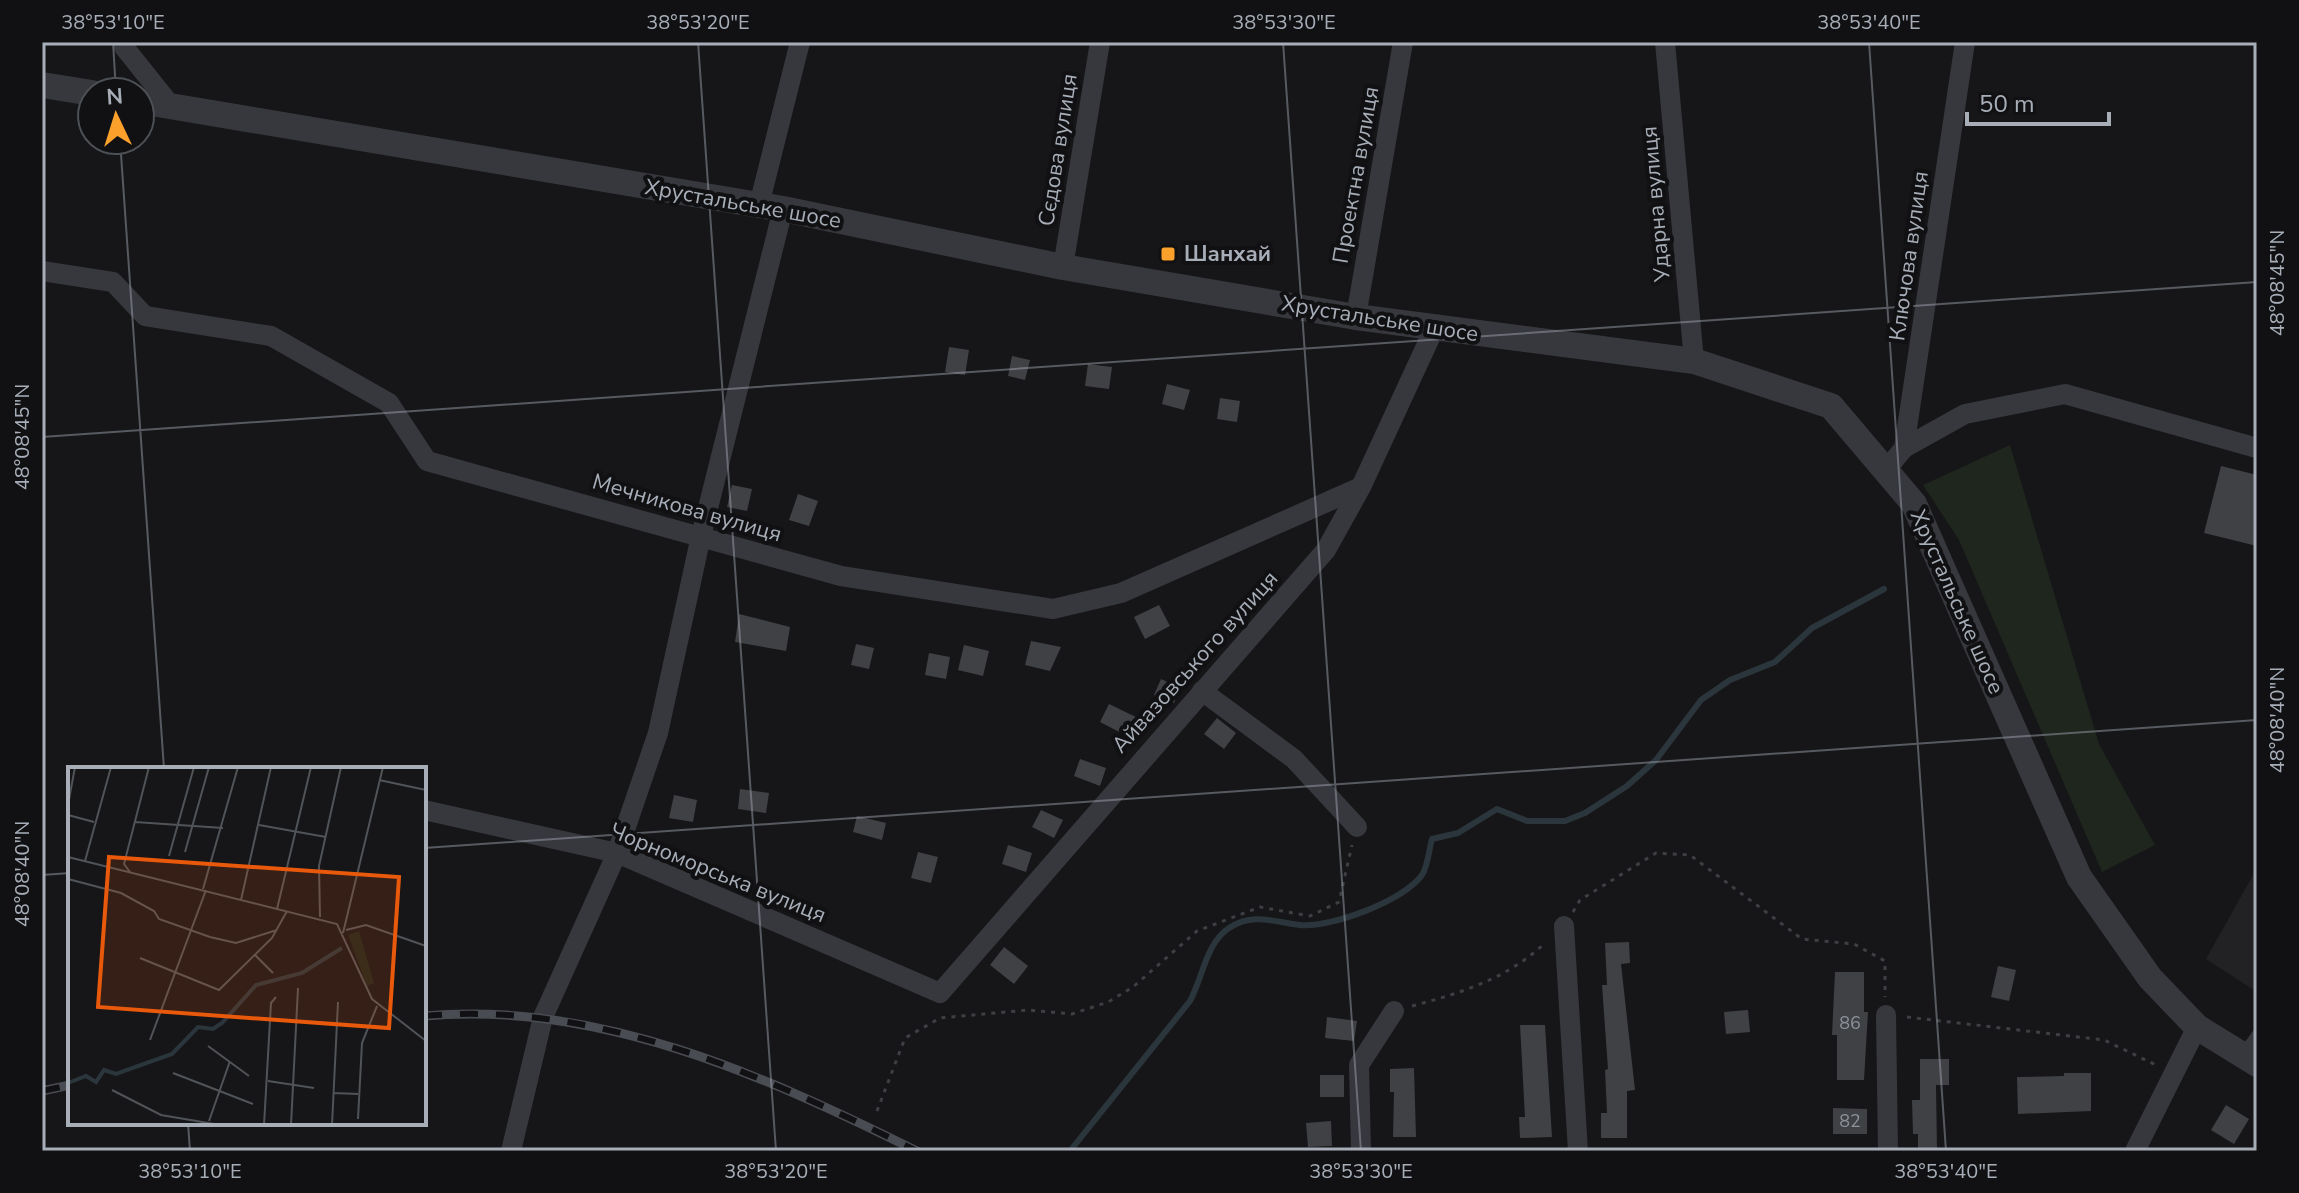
<svg xmlns="http://www.w3.org/2000/svg" width="2299" height="1193" font-family="'Nunito Sans',sans-serif">
<style>
.built{fill:#222225}
.green{fill:#1e261e}
.lines{fill:none;stroke-linecap:round;stroke-linejoin:round}
.stream{stroke:#2b363c;stroke-width:6}
.building{fill:#404145}
.path{stroke:#3c3f44;stroke-width:3;stroke-dasharray:4 6;stroke-linecap:butt}
.service{stroke:#37383d;stroke-width:10}
.minor{stroke:#37383d;stroke-width:20}
.tertiary{stroke:#37383d;stroke-width:26}
.rail-casing{stroke:#494c52;stroke-width:9}
.rail{stroke:#111113;stroke-width:6;stroke-dasharray:18;stroke-linecap:butt}
.ticks{fill:none;stroke:#a7aeb8;stroke-width:2;stroke-opacity:0.45}
.poi-dot{fill:#faa02b;stroke:#111113;stroke-width:3}
.labels{text-anchor:middle;dominant-baseline:central;stroke-width:8;stroke-linejoin:round;paint-order:stroke}
.number-label{font-size:18px;fill:#8d939b}
.street-label{font-size:22px;fill:#a7aeb8;stroke:#111113}
.poi-label{font-size:22px;font-weight:bold;fill:#a7aeb8;stroke:#111113;text-anchor:start}
.inset-river{fill:none;stroke:#2b363c;stroke-width:4}
.inset-road{fill:none;stroke:#505358;stroke-width:2}
.view{fill:#e8590c;fill-opacity:0.15;stroke:#e8590c;stroke-width:4}
.inset-edge{fill:none;stroke:#a7aeb8;stroke-width:4}
.neatline{fill:none;stroke:#a7aeb8;stroke-width:3}
.ticks-label{font-size:20px;text-anchor:middle;fill:#a7aeb8}
</style>
<rect width="100%" height="100%" fill="#161618"/>
<path class="built" d="M 2257,868 L 2257,992 L 2206,959 Z"/>
<path class="green" d="M 2010,445 L 2099,744 L 2155,845 L 2102,872 L 1959,540 L 1923,485 Z"/>
<g class="lines">
<path class="stream" d="M 1070,1151 L 1190,1001 C 1203,977 1206,943 1229,928 C 1253,912 1274,922 1300,925 C 1331,928 1403,901 1422,875 C 1428,866 1429,849 1432,839 L 1458,833 L 1497,809 L 1527,821 L 1565,821 L 1585,813 L 1627,786 L 1656,760 L 1701,700 L 1730,680 L 1775,662 L 1812,628 L 1884,589"/>
</g>
<g class="building">
<path d="M 949,347 L 969,350 L 965,375 L 945,372 Z"/>
<path d="M 1012,356 L 1030,360 L 1025,380 L 1008,376 Z"/>
<path d="M 1088,364 L 1112,367 L 1109,389 L 1085,386 Z"/>
<path d="M 1167,384 L 1190,390 L 1184,410 L 1162,404 Z"/>
<path d="M 1220,398 L 1240,401 L 1237,422 L 1217,419 Z"/>
<path d="M 2221,466 L 2257,475 L 2257,546 L 2204,533 Z"/>
<path d="M 732,485 L 752,489 L 747,511 L 727,507 Z"/>
<path d="M 798,494 L 818,501 L 809,526 L 789,520 Z"/>
<path d="M 1159,605 L 1170,626 L 1145,639 L 1134,617 Z"/>
<path d="M 739,614 L 790,627 L 786,651 L 735,642 Z"/>
<path d="M 1031,641 L 1061,647 L 1050,671 L 1025,665 Z"/>
<path d="M 856,644 L 874,648 L 869,669 L 851,665 Z"/>
<path d="M 964,645 L 989,651 L 983,676 L 958,670 Z"/>
<path d="M 929,653 L 950,657 L 946,679 L 925,675 Z"/>
<path d="M 1161,679 L 1181,688 L 1174,703 L 1154,695 Z"/>
<path d="M 1109,704 L 1136,717 L 1127,736 L 1100,722 Z"/>
<path d="M 1217,718 L 1236,733 L 1224,749 L 1204,734 Z"/>
<path d="M 1080,759 L 1106,768 L 1100,786 L 1074,776 Z"/>
<path d="M 740,789 L 769,793 L 766,813 L 738,809 Z"/>
<path d="M 674,795 L 697,800 L 693,822 L 669,818 Z"/>
<path d="M 1041,810 L 1063,820 L 1054,838 L 1032,827 Z"/>
<path d="M 857,816 L 886,823 L 882,840 L 853,832 Z"/>
<path d="M 1008,845 L 1032,853 L 1026,872 L 1002,864 Z"/>
<path d="M 918,852 L 938,857 L 931,883 L 911,878 Z"/>
<path d="M 1629,942 L 1630,963 L 1621,964 L 1635,1090 L 1627,1091 L 1627,1138 L 1601,1138 L 1601,1113 L 1607,1113 L 1605,1070 L 1608,1069 L 1602,985 L 1607,985 L 1605,943 Z"/>
<path d="M 1004,947 L 1028,966 L 1014,984 L 990,965 Z"/>
<path d="M 1998,966 L 2016,970 L 2009,1001 L 1991,997 Z"/>
<path d="M 1835,972 L 1864,972 L 1864,1012 L 1868,1012 L 1864,1080 L 1837,1080 L 1837,1035 L 1832,1035 Z"/>
<path d="M 1748,1010 L 1750,1032 L 1726,1034 L 1724,1012 Z"/>
<path d="M 1327,1017 L 1357,1021 L 1354,1041 L 1325,1038 Z"/>
<path d="M 1520,1025 L 1545,1025 L 1552,1137 L 1520,1138 L 1519,1117 L 1525,1117 Z"/>
<path d="M 1920,1059 L 1949,1059 L 1949,1085 L 1936,1085 L 1937,1151 L 1918,1151 L 1918,1134 L 1913,1134 L 1912,1100 L 1920,1100 Z"/>
<path d="M 1414,1068 L 1416,1137 L 1393,1137 L 1394,1092 L 1390,1092 L 1390,1069 Z"/>
<path d="M 2064,1073 L 2091,1073 L 2091,1111 L 2018,1114 L 2017,1077 L 2064,1076 Z"/>
<rect x="1320" y="1075" width="24" height="22"/>
<path d="M 2226,1105 L 2249,1119 L 2234,1144 L 2211,1130 Z"/>
<path d="M 1833,1108 L 1867,1109 L 1867,1134 L 1833,1134 Z"/>
<path d="M 1331,1121 L 1332,1146 L 1308,1147 L 1306,1123 Z"/>
</g>
<g class="lines">
<g class="path">
<path d="M 1573,912 L 1580,900 L 1656,853 L 1690,855 L 1802,939 L 1854,944 L 1885,961 L 1885,997"/>
<path d="M 1412,1006 C 1461,993 1506,979 1544,944"/>
<path d="M 1907,1017 L 2104,1040 L 2156,1065"/>
<path d="M 877,1111 L 905,1038 L 940,1018 L 1028,1010 L 1072,1014 L 1108,1002 L 1133,987 L 1197,931 L 1260,907 L 1310,916 L 1339,902 L 1352,845"/>
</g>
<path class="service" d="M 2243,1053 L 2257,1034"/>
<g class="minor">
<path d="M 125,42 L 124,47 L 172,107"/>
<path d="M 1665,42 L 1694,361"/>
<path d="M 759,205 L 800,42"/>
<path d="M 1063,267 L 1100,42"/>
<path d="M 42,271 L 113,282 L 145,316 L 271,336 L 389,403 L 427,461 L 841,576 L 1053,609 L 1121,593 L 1361,487"/>
<path d="M 1356,317 L 1403,42"/>
<path d="M 1904,448 L 1965,414 L 2065,394 L 2257,448"/>
<path d="M 1886,470 L 1904,448 L 1965,42"/>
<path d="M 1202,691 L 1294,759 L 1357,827"/>
<path d="M 424,810 L 617,853 L 940,993 L 1326,550 L 1361,487 L 1434,329"/>
<path d="M 1564,926 L 1578,1151"/>
<path d="M 1886,1015 L 1888,1151"/>
<path d="M 511,1151 L 543,1017 L 617,853 L 658,733 L 701,536 L 783,209"/>
<path d="M 1361,1151 L 1359,1065 L 1394,1011"/>
<path d="M 2135,1151 L 2197,1027"/>
</g>
<g class="tertiary">
<path d="M 42,85 L 92,93"/>
<path d="M 140,101 L 783,209 L 1063,267 L 1356,317 L 1694,361 L 1831,406 L 1914,504 L 2079,877 L 2150,978 L 2197,1027 L 2257,1064"/>
</g>
<defs>
<g id="rail">
<path d="M 424,1016 C 597,1000 766,1076 917,1151"/>
<path d="M 42,1091 L 70,1085"/>
</g>
</defs>
<use href="#rail" class="rail-casing"/>
<use href="#rail" class="rail"/>
</g>
<path class="ticks" d="M 113,42 L 116,92M 698,42 L 776,1151M 1283,42 L 1361,1151M 1869,42 L 1946,1151M 120,140 L 164,769M 42,437 L 2257,282M 424,848 L 2257,720M 42,875 L 70,873M 188,1123 L 190,1151"/>
<rect class="poi-dot" x="1160" y="246" width="16" height="16" rx="4"/>
<g class="labels">
<g class="number-label">
<text x="1850" y="1023">86</text>
<text x="1850" y="1121">82</text>
</g>
<g class="street-label">
<text transform="translate(1058 150) rotate(-81)">Сєдова вулиця</text>
<text transform="translate(1356 175) rotate(-80)">Проектна вулиця</text>
<text transform="translate(743 204) rotate(10)">Хрустальське шосе</text>
<text transform="translate(1656 204) rotate(-95)">Ударна вулиця</text>
<text transform="translate(1909 256) rotate(-82)">Ключова вулиця</text>
<text transform="translate(1380 319) rotate(9)">Хрустальське шосе</text>
<text transform="translate(687 508) rotate(16)">Мечникова вулиця</text>
<text transform="translate(1957 602) rotate(66)">Хрустальське шосе</text>
<text transform="translate(1195 662) rotate(-48)">Айвазовського вулиця</text>
<text transform="translate(718 873) rotate(22)">Чорноморська вулиця</text>
</g>
<g class="poi-label">
<text x="1184" y="254">Шанхай</text>
</g>
</g>
<g transform="translate(68 767)">
<rect width="358" height="358" fill="#161618"/>
<path d="M 291,164 L 306,216 L 299,219 L 280,168 Z" fill="#1e261e"/>
<path class="inset-river" d="M 0,316 L 18,309 L 28,315 L 36,303 L 48,307 L 104,287 L 130,260 L 145,262 L 154,256 L 188,218 L 234,206 L 274,181"/>
<path class="inset-road" d="M 311,13 L 358,23M 0,38 L 7,0M 0,48 L 26,55M 67,55 L 155,61M 191,58 L 258,70M 117,85 L 141,0M 101,89 L 126,0M 0,90 L 269,157 L 304,232 L 358,274M 17,94 L 43,0M 62,105 L 56,97 L 81,0M 0,112 L 53,126 L 86,144 L 91,152 L 142,170 L 168,176 L 209,163M 135,122 L 170,0M 173,133 L 203,0M 209,142 L 243,0M 252,150 L 251,99 L 273,0M 278,163 L 298,158 L 358,179M 275,166 L 315,0M 187,188 L 205,206M 72,191 L 151,223 L 204,171 L 219,144M 82,273 L 138,123M 140,279 L 181,309M 105,306 L 185,337M 200,314 L 246,321M 44,323 L 93,348 L 152,358M 266,326 L 290,327M 290,352 L 294,276 L 309,239M 141,354 L 162,294M 196,358 L 203,236 L 208,230M 223,358 L 230,221M 264,358 L 270,235"/>
<path class="view" d="M 41,90 L 331,110 L 321,261 L 30,240 Z"/>
<rect width="358" height="358" class="inset-edge"/>
</g>
<rect width="2299" height="1193" fill="none" stroke="#111113" stroke-width="88"/>
<g transform="translate(116 116) rotate(356)"><circle r="38" fill="#111113" stroke="#4d5055" stroke-width="2"/>
<path d="M0-6L14 30L0 20L-14 30Z" fill="#faa02b"/>
<text y="-12" font-size="22" font-weight="bold" text-anchor="middle" fill="#a7aeb8">N</text>
</g>
<path d="M1967 112v12h142v-12" fill="none" stroke="#a7aeb8" stroke-width="4"/>
<text x="1979" y="112" font-size="24" fill="#a7aeb8" stroke="#111113" stroke-width="6" paint-order="stroke">50 m</text>
<rect x="44" y="44" width="2211" height="1105" class="neatline"/>
<g class="ticks-label">
<text x="113" y="29">38°53'10"E</text>
<text x="698" y="29">38°53'20"E</text>
<text x="1284" y="29">38°53'30"E</text>
<text x="1869" y="29">38°53'40"E</text>
<text transform="translate(2277 283) rotate(-90)" y="7">48°08'45"N</text>
<text transform="translate(22 437) rotate(-90)" y="7">48°08'45"N</text>
<text transform="translate(2277 720) rotate(-90)" y="7">48°08'40"N</text>
<text transform="translate(22 874) rotate(-90)" y="7">48°08'40"N</text>
<text x="190" y="1178">38°53'10"E</text>
<text x="776" y="1178">38°53'20"E</text>
<text x="1361" y="1178">38°53'30"E</text>
<text x="1946" y="1178">38°53'40"E</text>
</g>
</svg>
